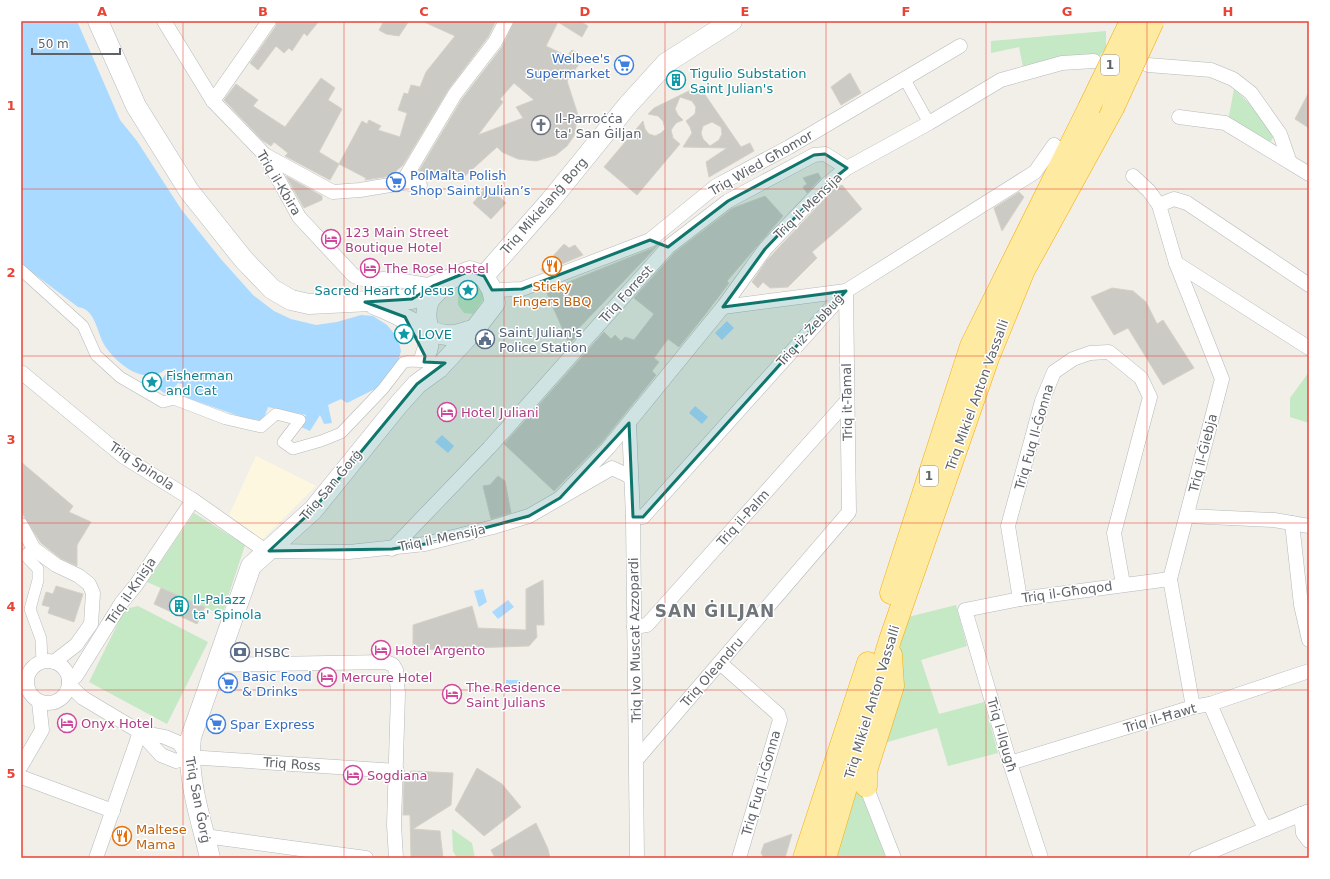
<svg xmlns="http://www.w3.org/2000/svg" width="1330" height="879" font-family="'DejaVu Sans',sans-serif">
<style>
.commercial{fill:#fef7e0}
.green{fill:#c5e8c5}
.water{fill:#aadaff}
.building{fill:#cccac5;stroke:#d6d1c6;fill-rule:evenodd}
.lines{fill:none;stroke-linecap:round;stroke-linejoin:round}
.pedestrian-casing{stroke:#b5b8bc;stroke-width:12}
.minor-casing{stroke:#b5b8bc;stroke-width:15}
.secondary-casing{stroke:#b6babf;stroke-width:21}
.trunk-casing{stroke:#f9ab00;stroke-width:23}
.pedestrian{stroke:#fff;stroke-width:11}
.minor{stroke:#fff;stroke-width:14}
.secondary{stroke:#fff;stroke-width:20}
.trunk{stroke:#feeaa1;stroke-width:22}
.trunk-bridge-casing{stroke:#f9ab00;stroke-width:23;stroke-linecap:butt}
.trunk-bridge{stroke:#feeaa1;stroke-width:22}
.marked{fill:#0f766e;fill-opacity:0.2;stroke:#0f766e;stroke-width:3;stroke-linejoin:round}
.grid{fill:none;stroke:#ea4335;stroke-width:1;stroke-opacity:0.55}
.labels{text-anchor:middle;dominant-baseline:central;stroke-width:3;stroke-linejoin:round;paint-order:stroke}
.shield{fill:#fff;stroke:#8f9295;stroke-width:1}
.shield-label{font-size:12px;font-weight:bold;fill:#5f6368}
.shop-label{font-size:13px;fill:#366cbe;stroke:#fff;text-anchor:start}
.culture-label{font-size:13px;fill:#0d838f;stroke:#fff;text-anchor:start}
.worship-label{font-size:13px;fill:#5b616d;stroke:#fff;text-anchor:start}
.street-label{font-size:13px;fill:#5f6368;stroke:#fff}
.hotel-label{font-size:13px;fill:#b23c85;stroke:#fff;text-anchor:start}
.food-label{font-size:13px;fill:#c56008;stroke:#fff}
.service-label{font-size:13px;fill:#4e5e75;stroke:#fff;text-anchor:start}
.district-label{font-size:17px;font-weight:bold;letter-spacing:1px;fill:#70757a;stroke:#fff}
.neatline{fill:none;stroke:#ea4335;stroke-width:1.5}
.grid-label{font-size:13px;text-anchor:middle;font-weight:bold;fill:#ea4335}
</style>
<rect width="100%" height="100%" fill="#f1efe8"/>
<path class="commercial" d="M 256,456 L 316,486 L 262,540 L 229,515 Z"/>
<g class="green">
<path d="M 1106,31 L 1106,48 L 1100,56 L 1063,59 L 1023,67 L 1019,47 L 991,53 L 991,41 Z"/>
<path d="M 1234,89 L 1250,104 L 1272,133 L 1273,138 L 1271,141 L 1268,142 L 1228,121 Z"/>
<path d="M 467,281 L 479,281 L 485,297 L 473,314 L 464,313 L 458,305 C 457,297 460,286 467,281 Z"/>
<path d="M 1309,372 L 1309,423 L 1290,417 L 1290,398 Z"/>
<path d="M 194,513 L 245,545 L 222,615 L 147,582 Z"/>
<path d="M 956,605 L 967,646 L 921,660 L 939,714 L 984,702 L 998,753 L 948,766 L 937,728 L 884,743 L 898,651 L 908,617 Z"/>
<path d="M 138,606 L 208,642 L 167,724 L 89,682 L 125,609 Z"/>
<path d="M 857,783 L 886,858 L 835,858 Z"/>
<path d="M 452,829 L 472,843 L 475,858 L 457,858 L 453,851 Z"/>
</g>
<g class="water">
<path d="M 21,21 L 77,21 L 120,120 L 137,141 L 181,209 L 220,258 L 253,295 L 274,311 L 291,319 L 316,325 L 337,322 L 361,315 L 373,316 L 387,325 L 398,338 L 401,351 L 397,365 L 377,388 L 347,403 L 341,399 L 328,405 L 332,423 L 324,424 L 320,415 L 310,431 L 299,426 L 306,415 L 268,407 L 263,421 L 242,417 L 190,399 L 184,396 L 182,384 L 178,383 L 169,396 L 157,388 L 168,370 L 166,369 C 145,387 117,364 105,346 C 97,334 96,309 78,307 L 21,264 Z"/>
<path d="M 727,321 L 734,328 L 722,340 L 715,333 Z"/>
<path d="M 695,406 L 708,417 L 702,424 L 689,413 Z"/>
<path d="M 442,435 L 454,446 L 448,453 L 435,442 Z"/>
<path d="M 483,589 L 487,602 L 479,607 L 474,591 Z"/>
<path d="M 508,600 L 514,607 L 498,619 L 492,612 Z"/>
<rect x="506" y="680" width="15" height="10"/>
</g>
<g class="building">
<path d="M 277,21 L 319,21 L 307,36 L 304,33 L 292,51 L 289,48 L 284,53 L 276,46 L 258,70 L 250,63 L 276,26 Z"/>
<path d="M 384,21 L 409,21 L 399,36 L 386,34 L 379,30 Z"/>
<path d="M 422,21 L 496,21 L 488,37 L 448,90 L 403,165 L 396,171 L 385,177 L 365,180 L 366,178 L 339,164 L 362,121 L 367,124 L 369,120 L 381,126 L 378,130 L 400,137 L 407,113 L 398,110 L 404,93 L 408,94 L 411,85 L 420,87 L 426,72 L 455,36 Z"/>
<path d="M 514,21 L 580,21 L 588,26 L 582,37 L 558,22 L 546,46 L 567,56 L 572,50 L 584,57 L 567,81 L 578,115 L 574,136 L 567,146 L 556,155 L 536,161 L 518,159 L 502,152 L 497,147 L 465,176 L 420,174 L 419,171 L 462,99 L 502,47 ZM 514,83 L 534,100 L 516,107 L 523,118 L 478,135 L 503,102 L 500,99 Z"/>
<path d="M 850,73 L 861,93 L 841,105 L 831,87 Z"/>
<path d="M 321,78 L 335,88 L 328,100 L 342,109 L 319,152 L 339,164 L 330,180 L 285,156 L 288,153 L 274,142 L 271,146 L 262,140 L 224,100 L 236,84 L 258,100 L 253,106 L 285,127 Z"/>
<path d="M 699,86 L 741,147 L 750,143 L 754,151 L 709,177 L 706,162 L 727,148 L 683,147 L 692,133 L 690,127 L 686,121 L 695,114 L 696,107 L 692,101 L 680,97 L 675,109 L 678,115 L 683,120 L 676,123 L 671,130 L 673,138 L 680,144 L 637,195 L 604,167 L 643,121 L 645,129 L 649,134 L 655,136 L 661,133 L 665,129 L 663,121 L 658,116 L 648,114 L 654,108 ZM 712,122 L 721,127 L 722,134 L 719,140 L 710,146 L 703,139 L 701,133 L 703,126 Z"/>
<path d="M 1309,92 L 1309,128 L 1295,119 Z"/>
<path d="M 818,173 L 821,178 L 807,193 L 803,187 L 807,184 L 803,178 Z"/>
<path d="M 286,176 L 322,196 L 322,200 L 304,208 Z"/>
<path d="M 842,185 L 862,209 L 812,252 L 817,258 L 788,287 L 770,288 L 763,282 L 758,288 L 752,282 L 767,260 L 833,190 Z"/>
<path d="M 487,186 L 506,203 L 491,219 L 473,203 Z"/>
<path d="M 1019,192 L 1024,197 L 1002,231 L 994,208 Z"/>
<path d="M 765,196 L 783,216 L 727,281 L 729,283 L 704,316 L 679,347 L 668,339 L 654,358 L 659,362 L 652,371 L 656,375 L 602,442 L 554,491 L 504,444 L 604,332 L 611,339 L 615,335 L 621,341 L 625,337 L 634,340 L 654,314 L 634,298 L 674,253 L 733,208 Z"/>
<path d="M 661,242 L 577,330 L 579,334 L 569,344 L 546,291 L 653,248 Z"/>
<path d="M 564,244 L 569,248 L 575,245 L 583,255 L 543,272 L 541,269 Z"/>
<path d="M 1112,288 L 1133,291 L 1146,302 L 1157,324 L 1163,320 L 1194,368 L 1163,385 L 1128,328 L 1114,335 L 1091,297 Z"/>
<path d="M 21,462 L 73,506 L 69,512 L 91,522 L 77,545 L 77,566 L 60,558 L 41,543 L 25,518 L 21,510 Z"/>
<path d="M 498,476 L 505,481 L 511,513 L 491,519 L 483,486 L 490,485 Z"/>
<path d="M 543,580 L 544,625 L 536,625 L 537,637 L 529,646 L 413,650 L 413,625 L 472,606 L 478,628 L 526,630 L 526,589 Z"/>
<path d="M 56,586 L 83,594 L 74,622 L 48,613 L 50,607 L 42,605 L 46,592 L 53,594 Z"/>
<path d="M 161,588 L 205,607 L 197,624 L 154,604 Z"/>
<path d="M 477,768 L 502,784 L 521,807 L 484,836 L 455,810 Z"/>
<path d="M 411,771 L 453,773 L 451,805 L 413,829 L 440,831 L 443,858 L 411,858 L 410,815 L 403,815 L 404,778 Z"/>
<path d="M 536,823 L 548,849 L 550,858 L 495,858 L 491,850 Z"/>
<path d="M 792,834 L 785,858 L 764,858 L 761,853 L 764,844 Z"/>
</g>
<g class="lines">
<defs>
<g id="pedestrian">
<path d="M 904,78 L 929,123"/>
<path d="M 21,270 L 83,326 L 96,355 L 120,377 L 163,402 L 174,399 L 226,419 L 261,427 L 276,414 L 300,420 L 283,442 L 293,449 L 321,441 L 341,433 L 383,389 L 403,363 L 409,361 L 430,362"/>
<path d="M 34,549 L 25,555 L 38,569 L 38,580 L 30,609 L 41,639 L 42,662"/>
</g>
<g id="minor">
<path d="M 164,21 L 213,101 L 265,155 L 299,217 L 354,276 L 369,281 L 383,279 L 398,280 L 433,286"/>
<path d="M 1148,65 L 1211,70 L 1233,79 L 1251,93 L 1280,134 L 1289,160"/>
<path d="M 213,101 L 269,21"/>
<path d="M 1179,117 L 1225,123 L 1309,174"/>
<path d="M 265,155 L 333,192 L 360,190 L 402,183 L 420,185"/>
<path d="M 1133,176 L 1149,191 L 1159,205 L 1176,263 L 1222,379 L 1170,579 L 1193,707"/>
<path d="M 402,183 L 455,94 L 495,42 L 506,21"/>
<path d="M 1159,205 L 1174,199 L 1187,203 L 1309,285"/>
<path d="M 1176,263 L 1309,348"/>
<path d="M 492,290 L 522,289 L 650,240 L 716,186 L 789,147 L 960,46"/>
<path d="M 21,372 L 124,457 L 193,500 L 260,547 L 269,551 L 349,552 L 425,544 L 493,527 L 529,516 L 612,468 L 631,477"/>
<path d="M 629,423 L 633,517 L 637,858"/>
<path d="M 560,498 L 608,448 L 723,307 L 765,249 L 827,184 L 847,168 L 929,123 L 1001,80 L 1062,63 L 1094,61"/>
<path d="M 1187,516 L 1274,520 L 1309,526"/>
<path d="M 633,517 L 643,517 L 846,291 L 1035,172 L 1054,145"/>
<path d="M 1292,523 L 1301,605 L 1309,640"/>
<path d="M 21,525 L 34,549 L 56,565 L 79,576 L 89,584 L 93,593 L 91,624 L 76,645 L 54,662"/>
<path d="M 392,549 L 489,448 L 668,247 L 728,201 L 814,155 L 825,154 L 847,168"/>
<path d="M 1020,599 L 1008,526 L 1042,401 L 1054,372 L 1073,359 L 1090,353 L 1109,352 L 1141,378 L 1150,397 L 1114,533 L 1123,584"/>
<path d="M 634,627 L 647,625 L 847,401"/>
<circle cx="48" cy="682" r="21"/>
<path d="M 720,663 L 778,714 L 780,720 L 739,858"/>
<path d="M 216,665 L 386,662 L 393,665 L 396,670 L 398,693 L 394,825 L 396,858"/>
<path d="M 69,681 L 76,676 L 122,602 L 136,585 L 193,500"/>
<path d="M 69,685 L 83,698 L 140,732 L 161,755 L 176,761 L 188,757 L 397,771"/>
<path d="M 1210,704 L 1259,817 L 1266,829"/>
<path d="M 140,732 L 165,737 L 179,743 L 188,757"/>
<path d="M 637,759 L 849,512 L 846,291 L 723,307"/>
<path d="M 1010,763 L 1193,707 L 1210,704 L 1309,671"/>
<path d="M 21,766 L 42,730 L 39,702"/>
<path d="M 21,777 L 113,811"/>
<path d="M 866,786 L 894,858"/>
<path d="M 1301,814 L 1303,833 L 1309,841"/>
<path d="M 205,836 L 366,858"/>
<path d="M 96,858 L 140,732"/>
<path d="M 1041,858 L 1010,763 L 965,610 L 1020,599 L 1170,579"/>
<path d="M 1196,858 L 1309,811"/>
</g>
<g id="secondary">
<path d="M 98,21 L 136,106 L 189,191 L 244,260 L 272,289 L 291,300 L 309,304 L 412,299 L 433,286 L 470,271 L 484,276"/>
<path d="M 484,276 L 550,201 L 627,106 L 666,63 L 732,21"/>
<path d="M 375,305 C 398,312 432,338 454,335 C 461,334 468,331 475,329"/>
<path d="M 425,356 C 435,335 421,320 429,301 C 432,295 440,289 444,285"/>
<path d="M 210,858 C 201,819 186,778 191,737 L 251,566 L 313,510 L 399,404 L 417,384 L 439,368 L 475,329 L 495,303 L 492,290 L 484,276"/>
</g>
<g id="trunk">
<path d="M 891,593 L 971,346 L 1089,108"/>
<path d="M 866,786 L 866,771 L 893,686 L 891,655"/>
<path d="M 804,858 L 868,663"/>
<path d="M 825,858 L 890,640 L 988,358 L 1024,270 L 1113,108"/>
</g>
</defs>
<use href="#pedestrian" class="pedestrian-casing"/>
<use href="#minor" class="minor-casing"/>
<use href="#secondary" class="secondary-casing"/>
<use href="#trunk" class="trunk-casing"/>
<use href="#pedestrian" class="pedestrian"/>
<use href="#minor" class="minor"/>
<use href="#secondary" class="secondary"/>
<use href="#trunk" class="trunk"/>
<defs>
<g id="trunk-bridge">
<path d="M 1089,108 L 1131,21"/>
<path d="M 1113,108 L 1153,21"/>
</g>
</defs>
<use href="#trunk-bridge" class="trunk-bridge-casing"/>
<use href="#trunk-bridge" class="trunk-bridge"/>
</g>
<path class="marked" d="M 825,154 L 847,168 L 827,184 L 765,249 L 723,307 L 846,291 L 643,517 L 633,517 L 629,423 L 560,498 L 529,516 L 425,544 L 392,549 L 269,551 L 313,510 L 417,384 L 445,363 L 424,362 L 425,356 L 405,317 L 365,302 L 412,299 L 433,286 L 470,271 L 484,276 L 492,290 L 522,289 L 650,240 L 668,247 L 728,201 L 814,155 Z"/>
<path class="grid" d="M 183,21 L 183,858M 344,21 L 344,858M 504,21 L 504,858M 665,21 L 665,858M 826,21 L 826,858M 986,21 L 986,858M 1147,21 L 1147,858M 21,189 L 1309,189M 21,356 L 1309,356M 21,523 L 1309,523M 21,690 L 1309,690"/>
<defs>
<symbol id="supermarket-ring" viewBox="-11 -11 22 22"><circle r="9.5" fill="#fff" stroke="#3f7fe0" stroke-width="1.5"/><path d="M-6-5.5h2.5l.6 2H6L4.5 2H-2.5L-4.4-4H-6ZM-1.5 3.2a1.3 1.3 0 1 0 .1 0ZM3 3.2a1.3 1.3 0 1 0 .1 0Z" fill="#3f7fe0"/></symbol>
<symbol id="building-ring" viewBox="-11 -11 22 22"><circle r="9.5" fill="#fff" stroke="#0f9aa8" stroke-width="1.5"/><path d="M-4-6H4V6H1V3H-1V6H-4ZM-2.5-4.3h1.7v1.8h-1.7ZM.8-4.3h1.7v1.8H.8ZM-2.5-1h1.7V.8h-1.7ZM.8-1h1.7V.8H.8Z" fill="#0f9aa8"/></symbol>
<symbol id="church-ring" viewBox="-11 -11 22 22"><circle r="9.5" fill="#fff" stroke="#6b7280" stroke-width="1.5"/><path d="M-1.2-6h2.4v3.5h3.3v2.4h-3.3V6h-2.4V-.1h-3.3v-2.4h3.3Z" fill="#6b7280"/></symbol>
<symbol id="hotel-ring" viewBox="-11 -11 22 22"><circle r="9.5" fill="#fff" stroke="#d1479c" stroke-width="1.5"/><path d="M-6-4.5h1.5V1H6V5H4.5V3h-9V5H-6ZM-4 0a1.8 1.8 0 1 1 3.6 0ZM.5 0V-2.5h3Q6-2.5 6 0Z" fill="#d1479c"/></symbol>
<symbol id="restaurant-ring" viewBox="-11 -11 22 22"><circle r="9.5" fill="#fff" stroke="#e8710a" stroke-width="1.5"/><path d="M-5-6h1v4h1v-4h1v4h1v-4h1v5L-1.5 .5V6h-2V.5L-5-1ZM5-6V6H3V1.5H1.5Q1.5-4 5-6Z" fill="#e8710a"/></symbol>
<symbol id="sight-ring" viewBox="-11 -11 22 22"><circle r="9.5" fill="#fff" stroke="#0f9aa8" stroke-width="1.5"/><path d="M0-6L1.8-2.2L6-1.7L2.9 1.2L3.7 5.4L0 3.3L-3.7 5.4L-2.9 1.2L-6-1.7L-1.8-2.2Z" fill="#0f9aa8"/></symbol>
<symbol id="civic-ring" viewBox="-11 -11 22 22"><circle r="9.5" fill="#fff" stroke="#5c6f8a" stroke-width="1.5"/><path d="M-.6-6.5H3V-4.5H.6V-3L4-1V1h2V6H-6V1h2V-1L-.6-3ZM-1.2 2.5V6h2.4V2.5Z" fill="#5c6f8a"/></symbol>
<symbol id="bank-ring" viewBox="-11 -11 22 22"><circle r="9.5" fill="#fff" stroke="#5c6f8a" stroke-width="1.5"/><path d="M-6-4H6V4H-6ZM0-2.3a2.3 2.3 0 1 0 0 4.6a2.3 2.3 0 1 0 0-4.6Z" fill="#5c6f8a"/></symbol>
</defs>
<g fill-rule="evenodd">
<use href="#supermarket-ring" x="613" y="54" width="22" height="22"/>
<use href="#building-ring" x="665" y="69" width="22" height="22"/>
<use href="#church-ring" x="530" y="114" width="22" height="22"/>
<use href="#supermarket-ring" x="385" y="171" width="22" height="22"/>
<use href="#hotel-ring" x="320" y="228" width="22" height="22"/>
<use href="#restaurant-ring" x="541" y="255" width="22" height="22"/>
<use href="#hotel-ring" x="359" y="257" width="22" height="22"/>
<use href="#sight-ring" x="457" y="279" width="22" height="22"/>
<use href="#sight-ring" x="393" y="323" width="22" height="22"/>
<use href="#civic-ring" x="474" y="328" width="22" height="22"/>
<use href="#sight-ring" x="141" y="371" width="22" height="22"/>
<use href="#hotel-ring" x="436" y="401" width="22" height="22"/>
<use href="#building-ring" x="168" y="595" width="22" height="22"/>
<use href="#hotel-ring" x="370" y="639" width="22" height="22"/>
<use href="#bank-ring" x="229" y="641" width="22" height="22"/>
<use href="#hotel-ring" x="316" y="666" width="22" height="22"/>
<use href="#supermarket-ring" x="217" y="672" width="22" height="22"/>
<use href="#hotel-ring" x="441" y="683" width="22" height="22"/>
<use href="#hotel-ring" x="56" y="712" width="22" height="22"/>
<use href="#supermarket-ring" x="205" y="713" width="22" height="22"/>
<use href="#hotel-ring" x="342" y="764" width="22" height="22"/>
<use href="#restaurant-ring" x="111" y="825" width="22" height="22"/>
</g>
<g class="labels">
<g class="shield">
<rect x="1101" y="55" width="18" height="20" rx="3"/>
<rect x="920" y="466" width="18" height="20" rx="3"/>
</g>
<g class="shield-label">
<text x="1110" y="65">1</text>
<text x="929" y="476">1</text>
</g>
<g class="shop-label">
<text x="610" y="58" text-anchor="end">Welbee's<tspan x="610" dy="15">Supermarket</tspan></text>
<text x="410" y="175">PolMalta Polish<tspan x="410" dy="15">Shop Saint Julian’s</tspan></text>
<text x="242" y="676">Basic Food<tspan x="242" dy="15">&amp; Drinks</tspan></text>
<text x="230" y="724">Spar Express</text>
</g>
<g class="culture-label">
<text x="690" y="73">Tigulio Substation<tspan x="690" dy="15">Saint Julian's</tspan></text>
<text x="454" y="290" text-anchor="end">Sacred Heart of Jesus</text>
<text x="418" y="334">LOVE</text>
<text x="166" y="375">Fisherman<tspan x="166" dy="15">and Cat</tspan></text>
<text x="193" y="599">Il-Palazz<tspan x="193" dy="15">ta' Spinola</tspan></text>
</g>
<g class="worship-label">
<text x="555" y="118">Il-Parroċċa<tspan x="555" dy="15">ta' San Ġiljan</tspan></text>
</g>
<g class="street-label">
<text transform="translate(761 163) rotate(-30)">Triq Wied Għomor</text>
<text transform="translate(279 183) rotate(59)">Triq il-Kbira</text>
<text transform="translate(544 206) rotate(-49)">Triq Mikielanġ Borg</text>
<text transform="translate(808 206) rotate(-44)">Triq il-Mensija</text>
<text transform="translate(626 294) rotate(-48)">Triq Forrest</text>
<text transform="translate(810 330) rotate(-48)">Triq iż-Żebbuġ</text>
<text transform="translate(977 395) rotate(-70)">Triq Mikiel Anton Vassalli</text>
<text transform="translate(847 402) rotate(-91)">Triq it-Tamal</text>
<text transform="translate(1034 437) rotate(-74)">Triq Fuq Il-Ǵonna</text>
<text transform="translate(1203 453) rotate(-76)">Triq il-Ǵiebja</text>
<text transform="translate(142 466) rotate(34)">Triq Spinola</text>
<text transform="translate(331 485) rotate(-50)">Triq San Ġorġ</text>
<text transform="translate(743 518) rotate(-48)">Triq il-Palm</text>
<text transform="translate(442 538) rotate(-12)">Triq il-Mensija</text>
<text transform="translate(131 591) rotate(-56)">Triq il-Knisja</text>
<text transform="translate(1067 592) rotate(-8)">Triq il-Għoqod</text>
<text transform="translate(635 640) rotate(-91)">Triq Ivo Muscat Azzopardi</text>
<text transform="translate(712 672) rotate(-49)">Triq Oleandru</text>
<text transform="translate(872 702) rotate(-73)">Triq Mikiel Anton Vassalli</text>
<text transform="translate(1160 718) rotate(-16)">Triq il-Ħawt</text>
<text transform="translate(1002 735) rotate(74)">Triq l-Ilqugħ</text>
<text transform="translate(292 764) rotate(4)">Triq Ross</text>
<text transform="translate(761 783) rotate(-74)">Triq Fuq il-Ġonna</text>
<text transform="translate(198 800) rotate(79)">Triq San Ġorġ</text>
</g>
<g class="hotel-label">
<text x="345" y="232">123 Main Street<tspan x="345" dy="15">Boutique Hotel</tspan></text>
<text x="384" y="268">The Rose Hostel</text>
<text x="461" y="412">Hotel Juliani</text>
<text x="395" y="650">Hotel Argento</text>
<text x="341" y="677">Mercure Hotel</text>
<text x="466" y="687">The Residence<tspan x="466" dy="15">Saint Julians</tspan></text>
<text x="81" y="723">Onyx Hotel</text>
<text x="367" y="775">Sogdiana</text>
</g>
<g class="food-label">
<text x="552" y="286">Sticky<tspan x="552" dy="15">Fingers BBQ</tspan></text>
<text x="136" y="829" text-anchor="start">Maltese<tspan x="136" dy="15">Mama</tspan></text>
</g>
<g class="service-label">
<text x="499" y="332">Saint Julian's<tspan x="499" dy="15">Police Station</tspan></text>
<text x="254" y="652">HSBC</text>
</g>
<g class="district-label">
<text x="715" y="611">SAN ĠILJAN</text>
</g>
</g>
<rect width="1330" height="879" fill="none" stroke="#ffffff" stroke-width="44"/>
<path d="M32 48v6h88v-6" fill="none" stroke="#5f6368" stroke-width="2"/>
<text x="38" y="48" font-size="12" fill="#5f6368" stroke="#ffffff" stroke-width="3" paint-order="stroke">50 m</text>
<rect x="22" y="22" width="1286" height="835" class="neatline"/>
<g class="grid-label">
<text x="102" y="16">A</text>
<text x="263" y="16">B</text>
<text x="424" y="16">C</text>
<text x="585" y="16">D</text>
<text x="745" y="16">E</text>
<text x="906" y="16">F</text>
<text x="1067" y="16">G</text>
<text x="1228" y="16">H</text>
<text x="11" y="110">1</text>
<text x="11" y="277">2</text>
<text x="11" y="444">3</text>
<text x="11" y="611">4</text>
<text x="11" y="778">5</text>
</g>
</svg>
